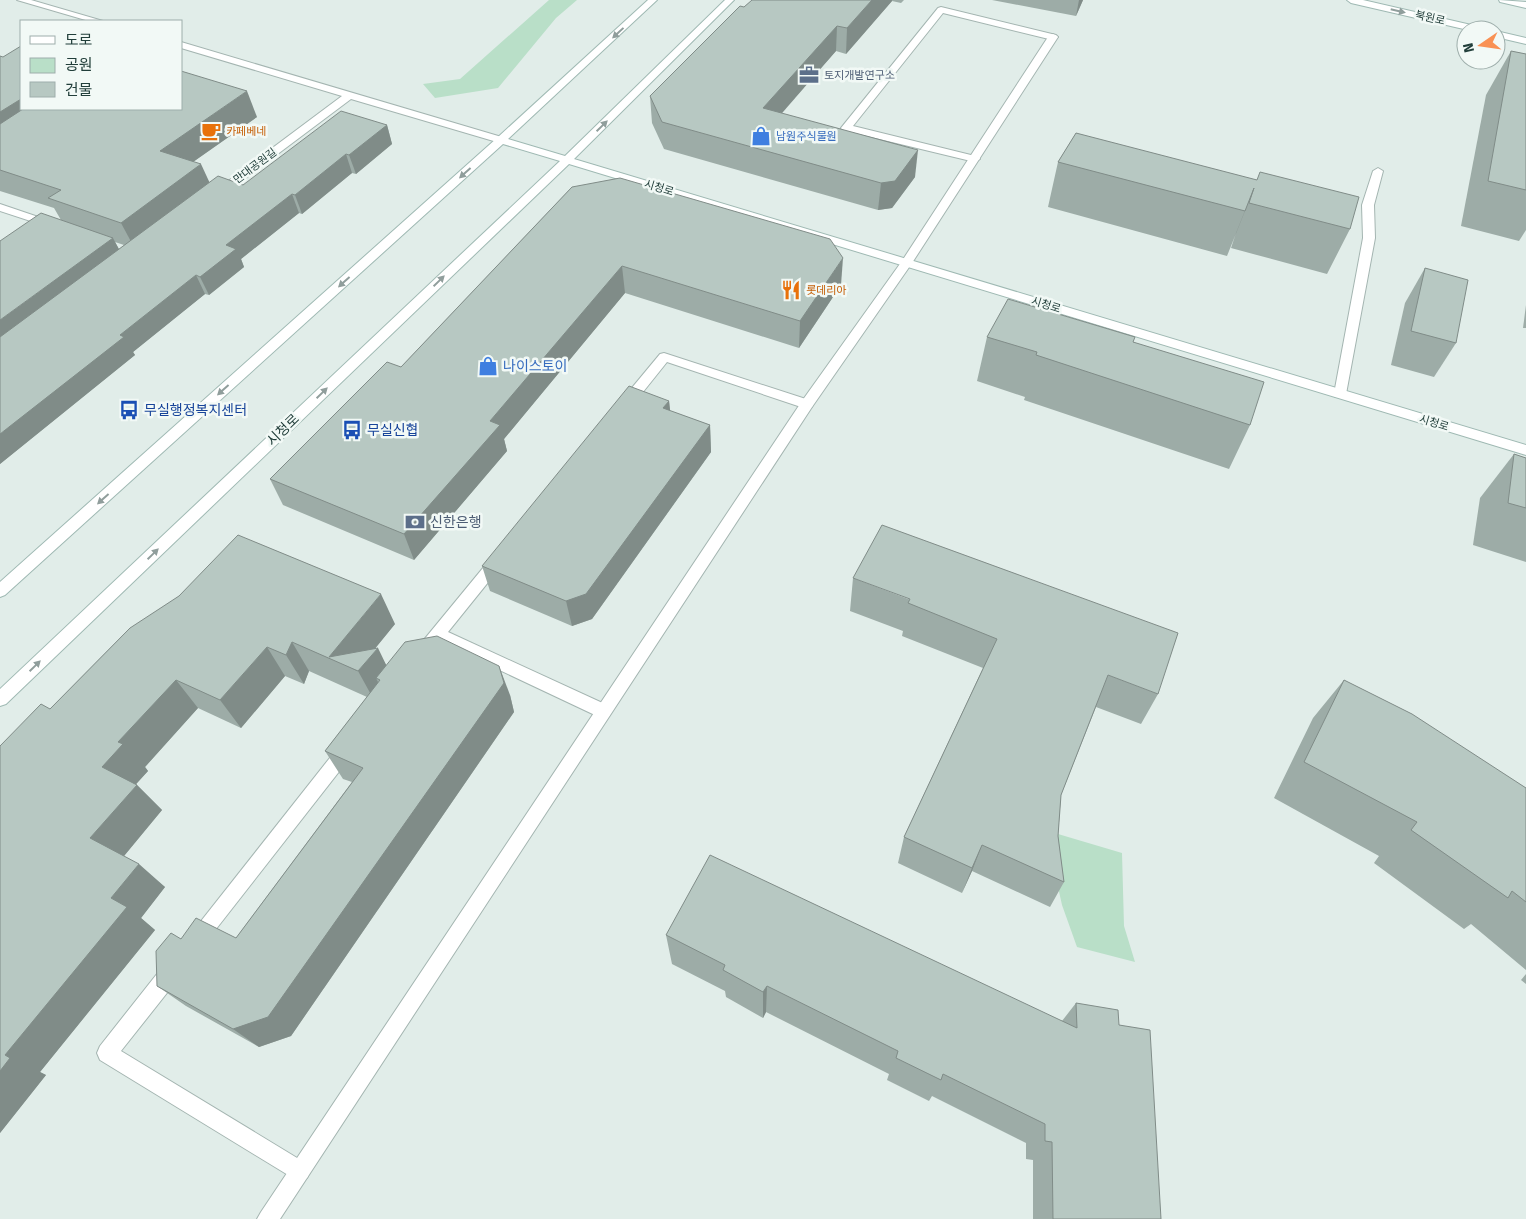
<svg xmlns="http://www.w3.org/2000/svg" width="1526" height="1219" font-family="'Fira Sans','Noto Sans KR',sans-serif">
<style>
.green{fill:#b9dfc8}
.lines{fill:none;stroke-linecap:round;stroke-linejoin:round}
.lane-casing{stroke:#a4b5b1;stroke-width:2}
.street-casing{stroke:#a4b5b1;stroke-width:2}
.secondary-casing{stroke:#9fb9b3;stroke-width:2}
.lane{fill:#fff;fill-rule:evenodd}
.street{fill:#fff;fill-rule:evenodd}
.secondary{fill:#fff;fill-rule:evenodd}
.wall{fill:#9daca7;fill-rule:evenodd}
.shaded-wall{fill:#808c88}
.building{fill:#b7c8c2;stroke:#808c88}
.oneway{fill:#909e9c}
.labels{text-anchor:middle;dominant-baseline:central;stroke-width:5;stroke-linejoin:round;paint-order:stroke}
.far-street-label{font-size:11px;fill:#213e3a;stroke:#f2f9f6}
.far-service-label{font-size:11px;fill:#4e5e75;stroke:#f2f9f6;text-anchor:start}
.far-food-label{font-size:11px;fill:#c56008;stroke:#f2f9f6;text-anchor:start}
.far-shop-label{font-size:11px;fill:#366cbe;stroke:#f2f9f6;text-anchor:start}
.shop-label{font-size:14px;fill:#366cbe;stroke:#f2f9f6;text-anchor:start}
.transit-label{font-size:14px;fill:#164399;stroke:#f2f9f6;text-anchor:start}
.street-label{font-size:14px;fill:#213e3a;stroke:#f2f9f6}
.service-label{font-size:14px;fill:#4e5e75;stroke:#f2f9f6;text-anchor:start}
</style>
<rect width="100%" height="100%" fill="#e1ede9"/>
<g class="green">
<path d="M 549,0 L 577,0 L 556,18 L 498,88 L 435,98 L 423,84 L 460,79 Z"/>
<path d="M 1058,834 L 1122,853 L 1124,926 L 1135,962 L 1077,947 L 1062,905 L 1056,878 Z"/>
</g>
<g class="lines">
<defs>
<g id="lane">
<path d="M 941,7 L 1056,35 L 1058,37 L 1053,40 L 943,13 L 853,126 L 979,157 L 980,159 L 975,162 L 842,130 L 841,128 L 938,8 Z"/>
<path d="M 1378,168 L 1383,171 L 1374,205 L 1375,238 L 1346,394 L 1345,397 L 1335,397 L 1334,394 L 1363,238 L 1362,205 L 1373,171 Z"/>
<path d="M 664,353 L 812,401 L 813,404 L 812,407 L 807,409 L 667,362 L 631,407 L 621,407 L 620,404 L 621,401 L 660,354 Z"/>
<path d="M 497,555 L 502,557 L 504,561 L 502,565 L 448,632 L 609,706 L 611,711 L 609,716 L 603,718 L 597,716 L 440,642 C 433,650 429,660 418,657 L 415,652 L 418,647 L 492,557 Z"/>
<path d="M 346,743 L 352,745 L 354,750 L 352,755 L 202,947 L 196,950 L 190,947 L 187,941 L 190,935 L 340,745 Z"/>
<path d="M 171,963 L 178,965 L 180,972 L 178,979 L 121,1051 L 307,1164 L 310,1171 L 307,1178 L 300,1181 L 293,1178 L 100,1060 L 97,1053 L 100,1046 L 164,965 Z"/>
</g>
<g id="street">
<path d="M 17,0 L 31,0 L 103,21 L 89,21 Z"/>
<path d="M 1053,34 L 1058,37 L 912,263 L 812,407 L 280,1219 L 257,1219 L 261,1212 L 802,401 L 902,261 L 1048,37 Z"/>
<path d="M 181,42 L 505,138 L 506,140 L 505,142 L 497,142 L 351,99 L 223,195 L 215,195 L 214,193 L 215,191 L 342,96 L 181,48 Z"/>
<path d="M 0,204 L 56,223 L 58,225 L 52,228 L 0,211 Z"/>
</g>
<g id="secondary">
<path d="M 648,0 L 657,0 L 508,139 L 565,156 L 725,0 L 734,0 L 574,159 L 1526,445 L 1526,455 L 569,164 L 6,704 L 0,706 L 0,689 L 560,161 L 503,144 L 5,595 L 0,597 L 0,582 L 497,138 Z"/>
<path d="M 1347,0 L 1363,0 L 1480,27 L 1485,30 L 1468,30 L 1351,3 Z"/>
<path d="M 1499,0 L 1526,2 L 1526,8 L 1500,2 Z"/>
<path d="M 1496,31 L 1526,38 L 1526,44 L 1496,37 Z"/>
</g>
</defs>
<use href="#lane" class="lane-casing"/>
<use href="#street" class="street-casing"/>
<use href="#secondary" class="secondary-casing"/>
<use href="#lane" class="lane"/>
<use href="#street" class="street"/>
<use href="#secondary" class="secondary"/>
</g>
<g class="wall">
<path d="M 752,0 L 904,0 L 901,3 L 892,1 L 846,54 L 836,51 L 781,113 L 915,177 L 892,208 L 878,210 L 664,149 L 652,123 L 650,96 Z"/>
<path d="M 992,0 L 1083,0 L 1076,16 Z"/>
<path d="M 1511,51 L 1526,54 L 1526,230 L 1519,241 L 1461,226 L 1486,95 Z"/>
<path d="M 0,56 L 21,109 L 257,117 L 193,162 L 210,183 L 243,185 L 387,125 L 392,144 L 356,174 L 352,173 L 302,214 L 299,213 L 241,259 L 244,267 L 209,295 L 205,294 L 133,352 L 135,355 L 0,464 L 61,220 L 54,208 L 0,191 ZM 115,242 L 124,245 L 119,249 Z"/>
<path d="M 1076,133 L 1350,229 L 1327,274 L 1231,248 L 1236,233 L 1227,256 L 1048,207 L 1058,162 Z"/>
<path d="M 572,187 L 841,285 L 799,348 L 625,293 L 504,439 L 507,451 L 414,560 L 283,505 L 270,479 L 401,367 Z"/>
<path d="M 1425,268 L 1456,343 L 1434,377 L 1391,365 L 1405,303 Z"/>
<path d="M 1526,305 L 1526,328 L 1523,328 Z"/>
<path d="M 987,337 L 1134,342 L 1250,425 L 1229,469 L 1024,400 L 1025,397 L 977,381 Z"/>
<path d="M 669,401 L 670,411 L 710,425 L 711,452 L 592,619 L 572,626 L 490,591 L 482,566 Z"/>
<path d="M 1514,454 L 1526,458 L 1526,562 L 1473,545 L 1480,498 Z"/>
<path d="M 853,578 L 1158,694 L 1141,724 L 1096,707 L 1061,795 L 1058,836 L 1064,882 L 1050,907 L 972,871 L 962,893 L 898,863 L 904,837 L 983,668 L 902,636 L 903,631 L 850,611 Z"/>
<path d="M 395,624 L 375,648 L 386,665 L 510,695 L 514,712 L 291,1036 L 259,1047 L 186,1006 L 157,986 L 181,939 L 236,938 L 352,782 L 343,779 L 325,751 L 367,697 L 309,671 L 304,684 L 285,676 L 241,728 L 198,708 L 145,767 L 148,771 L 136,784 L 162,810 L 124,856 L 165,887 L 141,918 L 155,930 L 40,1072 L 46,1075 L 0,1133 L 50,709 L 130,628 Z"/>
<path d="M 1344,680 L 1526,788 L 1526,970 L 1471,924 L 1464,929 L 1374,863 L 1379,856 L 1274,798 L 1313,718 Z"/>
<path d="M 666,935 L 1062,1021 L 1076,1003 L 1119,1025 L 1161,1219 L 1033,1219 L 1033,1160 L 1026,1159 L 1026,1143 L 932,1096 L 929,1101 L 887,1080 L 889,1074 L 766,1012 L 763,1018 L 726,997 L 725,991 L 672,964 Z"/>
<path d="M 1526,974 L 1526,984 L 1521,980 Z"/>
</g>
<g class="shaded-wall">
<path d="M 872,0 L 892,0 L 892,1 L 846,54 L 847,28 Z"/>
<path d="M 1079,0 L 1083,0 L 1076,16 Z"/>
<path d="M 837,26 L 836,51 L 763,135 L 763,108 Z"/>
<path d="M 247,91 L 257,117 L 173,176 L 160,151 Z"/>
<path d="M 21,99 L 21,109 L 60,109 L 0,147 L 0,112 Z"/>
<path d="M 387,125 L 392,144 L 356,174 L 349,155 Z"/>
<path d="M 918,150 L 915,177 L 892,208 L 878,210 L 881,183 Z"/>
<path d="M 346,154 L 352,173 L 302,214 L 295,195 Z"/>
<path d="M 201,164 L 213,190 L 135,249 L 121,223 Z"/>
<path d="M 1254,188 L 1236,233 L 1227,256 L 1245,211 Z"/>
<path d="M 292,194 L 299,213 L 241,259 L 244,267 L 209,295 L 200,277 L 226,245 Z"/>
<path d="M 113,238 L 123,257 L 0,349 L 0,320 Z"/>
<path d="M 843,258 L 841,285 L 799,348 L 800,321 Z"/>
<path d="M 622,266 L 625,293 L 504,439 L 507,451 L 414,560 L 404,534 L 490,421 Z"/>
<path d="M 196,275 L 205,294 L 133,352 L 135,355 L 0,464 L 0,434 L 120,335 Z"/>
<path d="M 669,401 L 672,427 L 663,408 Z"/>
<path d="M 710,425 L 711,452 L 592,619 L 572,626 L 566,601 Z"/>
<path d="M 381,594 L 395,624 L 357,671 L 329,657 Z"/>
<path d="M 292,642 L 309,671 L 304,684 L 286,655 Z"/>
<path d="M 267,647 L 285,676 L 241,728 L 220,700 Z"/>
<path d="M 378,648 L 392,677 L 380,680 L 376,678 L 382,690 L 374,700 L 358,671 Z"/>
<path d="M 499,666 L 510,695 L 514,712 L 291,1036 L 259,1047 L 233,1029 Z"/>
<path d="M 176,680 L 198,708 L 145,767 L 148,771 L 128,793 L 102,767 L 118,742 Z"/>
<path d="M 137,785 L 162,810 L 119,862 L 90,838 Z"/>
<path d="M 982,845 L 972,871 L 962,893 L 972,868 Z"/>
<path d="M 139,864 L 165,887 L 141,918 L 155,930 L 40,1072 L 46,1075 L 0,1133 L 0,1071 L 5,1055 L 111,898 Z"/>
<path d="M 767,986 L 766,1012 L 763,1018 L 763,992 Z"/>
</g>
<g class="building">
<path d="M 752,0 L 872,0 L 847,28 L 837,26 L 763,108 L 918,150 L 895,181 L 881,183 L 662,122 L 650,96 L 740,6 L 744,7 Z"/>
<path d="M 21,46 L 21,99 L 0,112 L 0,56 L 3,57 Z"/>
<path d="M 1511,51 L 1526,54 L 1526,190 L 1488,181 Z"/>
<path d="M 181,71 L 247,91 L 160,151 L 201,164 L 121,223 L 48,198 L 61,190 L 0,170 L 0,124 L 23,109 L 181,109 Z"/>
<path d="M 341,111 L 387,125 L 349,155 L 346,154 L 295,195 L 292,194 L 226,245 L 236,249 L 200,277 L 196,275 L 120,335 L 124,337 L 0,434 L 0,337 L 218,176 L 243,185 Z"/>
<path d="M 1076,133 L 1257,180 L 1260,172 L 1359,197 L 1350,229 L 1249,203 L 1254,188 L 1245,211 L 1058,162 Z"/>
<path d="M 620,178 L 830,239 L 843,258 L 800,321 L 622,266 L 490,421 L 500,425 L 404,534 L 270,479 L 387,362 L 401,367 L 572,187 Z"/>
<path d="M 41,213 L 113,238 L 0,320 L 0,241 Z"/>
<path d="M 1425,268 L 1468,280 L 1456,343 L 1411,331 Z"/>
<path d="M 1008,299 L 1135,337 L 1133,342 L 1264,382 L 1250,425 L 1036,355 L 1037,352 L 987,337 Z"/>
<path d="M 629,386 L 669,401 L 663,408 L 710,425 L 586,594 L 566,601 L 482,566 Z"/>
<path d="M 1514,454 L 1526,458 L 1526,508 L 1508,503 Z"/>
<path d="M 882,525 L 1178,633 L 1158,694 L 1108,675 L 1061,795 L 1058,836 L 1064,882 L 982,845 L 972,868 L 904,837 L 997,639 L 908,603 L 910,599 L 853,578 Z"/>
<path d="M 238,535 L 381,594 L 329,657 L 378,648 L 358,671 L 292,642 L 286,655 L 267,647 L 220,700 L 176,680 L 118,742 L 123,744 L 102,767 L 137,785 L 90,838 L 139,864 L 111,898 L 127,907 L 5,1055 L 10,1058 L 0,1071 L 0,746 L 41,704 L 50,709 L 130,628 L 179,596 Z"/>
<path d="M 437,636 L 499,666 L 504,683 L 268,1017 L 233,1029 L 157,986 L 156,951 L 171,933 L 181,939 L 196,918 L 236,938 L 363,768 L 325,751 L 380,680 L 376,678 L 405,642 Z"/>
<path d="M 1344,680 L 1412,714 L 1526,788 L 1526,902 L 1512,891 L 1508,898 L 1411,830 L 1417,822 L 1304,762 Z"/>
<path d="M 710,855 L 1077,1028 L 1076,1003 L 1118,1010 L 1119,1025 L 1150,1030 L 1161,1219 L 1053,1219 L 1052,1142 L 1045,1141 L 1045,1124 L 943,1074 L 941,1080 L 896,1058 L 898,1051 L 767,986 L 763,992 L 723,970 L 725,965 L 666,935 Z"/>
</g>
<defs><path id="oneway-solid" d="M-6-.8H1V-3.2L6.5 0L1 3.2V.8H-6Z" transform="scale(1.25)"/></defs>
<g class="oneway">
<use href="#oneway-solid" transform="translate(1398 11) rotate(13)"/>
<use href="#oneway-solid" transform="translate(618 33) rotate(137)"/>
<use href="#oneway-solid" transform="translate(602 126) rotate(-44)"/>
<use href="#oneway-solid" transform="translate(465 173) rotate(138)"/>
<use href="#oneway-solid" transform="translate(439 281) rotate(-44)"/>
<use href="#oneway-solid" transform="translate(344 282) rotate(138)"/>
<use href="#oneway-solid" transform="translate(223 390) rotate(138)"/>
<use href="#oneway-solid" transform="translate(322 393) rotate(-44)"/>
<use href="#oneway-solid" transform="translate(103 499) rotate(138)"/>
<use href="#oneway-solid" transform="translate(153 554) rotate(-44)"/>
<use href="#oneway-solid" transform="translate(35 666) rotate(-44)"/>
</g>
<defs>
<symbol id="office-bare" viewBox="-9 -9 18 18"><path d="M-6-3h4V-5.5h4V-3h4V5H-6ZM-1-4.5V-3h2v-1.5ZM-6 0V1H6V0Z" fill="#5c6f8a" stroke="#f2f9f6" stroke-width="2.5" paint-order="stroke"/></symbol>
<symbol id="cafe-bare" viewBox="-9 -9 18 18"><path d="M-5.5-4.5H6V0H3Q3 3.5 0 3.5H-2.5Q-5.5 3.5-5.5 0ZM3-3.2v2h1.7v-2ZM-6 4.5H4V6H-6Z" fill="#e8710a" stroke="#f2f9f6" stroke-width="2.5" paint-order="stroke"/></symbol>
<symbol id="shop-bare" viewBox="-9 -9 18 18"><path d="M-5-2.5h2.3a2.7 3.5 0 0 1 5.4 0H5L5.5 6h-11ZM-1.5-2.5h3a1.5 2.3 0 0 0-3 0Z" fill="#3f7fe0" stroke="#f2f9f6" stroke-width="2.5" paint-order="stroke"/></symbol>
<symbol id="restaurant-bare" viewBox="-9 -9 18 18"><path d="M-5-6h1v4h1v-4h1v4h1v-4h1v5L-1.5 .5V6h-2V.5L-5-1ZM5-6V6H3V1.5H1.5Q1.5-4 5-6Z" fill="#e8710a" stroke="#f2f9f6" stroke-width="2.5" paint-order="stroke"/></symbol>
<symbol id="bus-bare" viewBox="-9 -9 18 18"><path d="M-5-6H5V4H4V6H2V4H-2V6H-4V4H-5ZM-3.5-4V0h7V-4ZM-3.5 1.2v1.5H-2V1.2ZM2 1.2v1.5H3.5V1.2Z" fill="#1a4fb4" stroke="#f2f9f6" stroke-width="2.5" paint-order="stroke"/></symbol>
<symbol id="bank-bare" viewBox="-9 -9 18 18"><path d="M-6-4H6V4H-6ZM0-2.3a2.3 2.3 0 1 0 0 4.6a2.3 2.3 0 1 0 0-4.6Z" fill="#5c6f8a" stroke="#f2f9f6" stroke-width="2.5" paint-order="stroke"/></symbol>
</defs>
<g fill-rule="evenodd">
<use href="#office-bare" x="795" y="61" width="28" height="28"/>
<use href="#cafe-bare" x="197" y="117" width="28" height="28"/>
<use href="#shop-bare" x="747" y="122" width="28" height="28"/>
<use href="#restaurant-bare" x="777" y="276" width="28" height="28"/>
<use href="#shop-bare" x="474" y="352" width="28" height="28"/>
<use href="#bus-bare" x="115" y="396" width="28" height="28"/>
<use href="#bus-bare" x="338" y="416" width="28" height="28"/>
<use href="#bank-bare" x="401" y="508" width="28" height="28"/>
</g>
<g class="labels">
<g class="far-street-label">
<text transform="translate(1430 18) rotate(13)">북원로</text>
<text transform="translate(255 166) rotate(-37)">만대공원길</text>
<text transform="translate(659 188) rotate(17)">시청로</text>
<text transform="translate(1046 305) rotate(17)">시청로</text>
<text transform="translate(1434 423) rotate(17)">시청로</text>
</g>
<g class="far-service-label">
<text x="824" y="75">토지개발연구소</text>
</g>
<g class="far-food-label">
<text x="226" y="131">카페베네</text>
<text x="806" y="290">롯데리아</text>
</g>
<g class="far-shop-label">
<text x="776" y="136">남원주식물원</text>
</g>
<g class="shop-label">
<text x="503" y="366">나이스토이</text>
</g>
<g class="transit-label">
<text x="144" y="410">무실행정복지센터</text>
<text x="367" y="430">무실신협</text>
</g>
<g class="street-label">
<text transform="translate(283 430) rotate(-44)">시청로</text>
</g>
<g class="service-label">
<text x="430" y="522">신한은행</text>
</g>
</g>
<rect x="20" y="20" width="162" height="90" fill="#f2f9f6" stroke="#9eaeab"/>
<rect x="30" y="36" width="25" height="8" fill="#ffffff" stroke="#9eaeab"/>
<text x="65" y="45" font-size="15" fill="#213e3a">도로</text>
<rect x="30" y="58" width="25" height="15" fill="#b9dfc8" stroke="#9eaeab"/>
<text x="65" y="70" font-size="15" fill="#213e3a">공원</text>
<rect x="30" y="82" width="25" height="15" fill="#b7c8c2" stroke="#9eaeab"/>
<text x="65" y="95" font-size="15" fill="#213e3a">건물</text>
<g transform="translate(1481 45) rotate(257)"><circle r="24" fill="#f2f9f6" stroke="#9eaeab"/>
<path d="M0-4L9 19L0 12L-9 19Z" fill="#f99154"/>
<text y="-8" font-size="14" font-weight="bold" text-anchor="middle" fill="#213e3a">N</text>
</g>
</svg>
